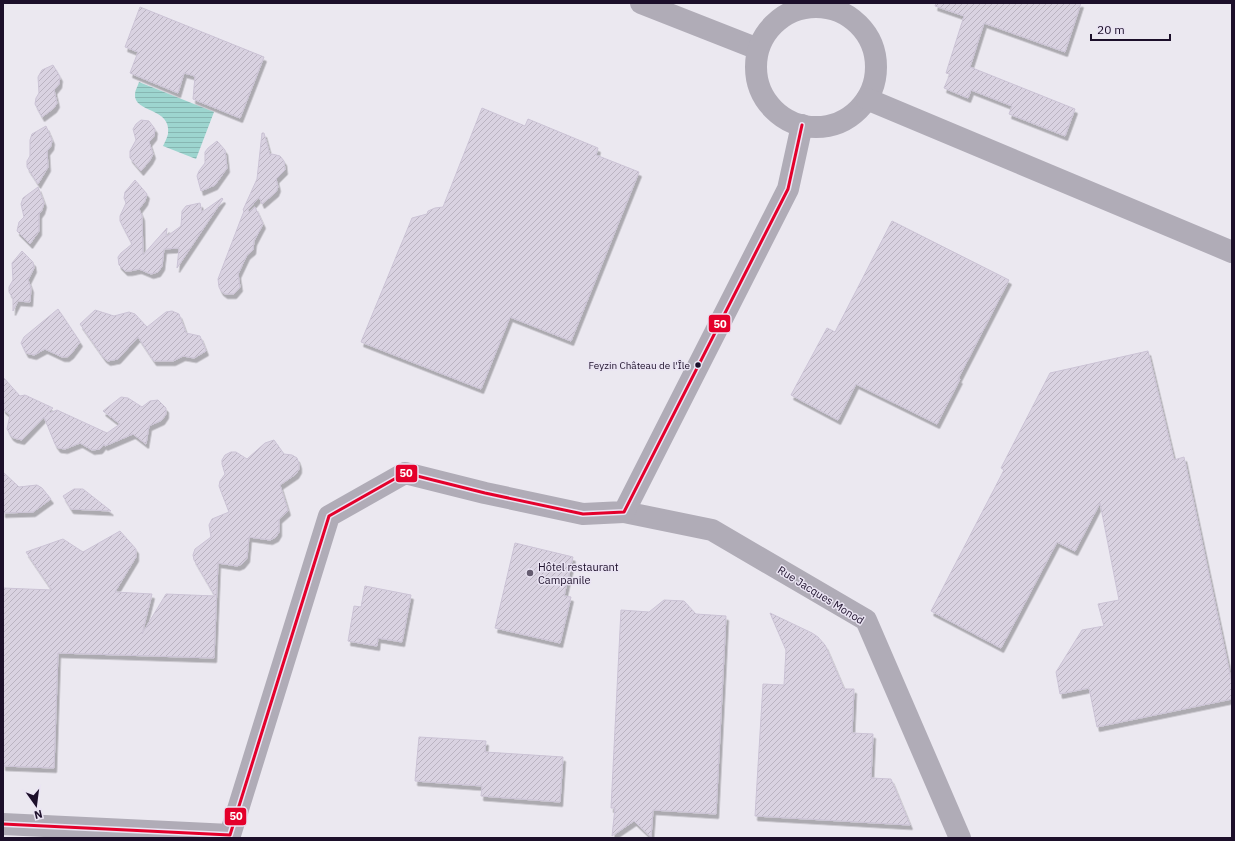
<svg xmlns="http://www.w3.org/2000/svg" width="1235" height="841" font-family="'IBM Plex Sans',sans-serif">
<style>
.water{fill:url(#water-rules)}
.building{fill:url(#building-hatch);stroke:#cbc3d5;filter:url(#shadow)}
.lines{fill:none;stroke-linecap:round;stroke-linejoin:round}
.street{stroke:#b0acb7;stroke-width:22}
.secondary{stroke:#b0acb7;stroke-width:22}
.bus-1-casing{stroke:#eae4f3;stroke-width:6}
.bus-1{stroke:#e4002b;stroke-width:3}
.bus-dot{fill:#1c0f2a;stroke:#eae4f3;stroke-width:1.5}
.poi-dot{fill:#645b6f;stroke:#eae4f3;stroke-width:1.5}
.labels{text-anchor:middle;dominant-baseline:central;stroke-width:3;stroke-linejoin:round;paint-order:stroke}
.bus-label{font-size:10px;fill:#1c0f2a;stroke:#eae4f3;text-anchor:end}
.poi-label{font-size:11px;fill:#1c0f2a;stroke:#eae4f3;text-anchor:start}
.street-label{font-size:11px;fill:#1c0f2a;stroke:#eae4f3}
.line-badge{stroke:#eae4f3;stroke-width:1.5}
.badge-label{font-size:11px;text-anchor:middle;font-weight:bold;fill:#fff}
</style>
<defs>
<pattern id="water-rules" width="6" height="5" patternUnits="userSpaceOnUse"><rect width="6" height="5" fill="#9dd5cf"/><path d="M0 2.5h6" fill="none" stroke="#87b6b2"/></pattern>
<pattern id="building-hatch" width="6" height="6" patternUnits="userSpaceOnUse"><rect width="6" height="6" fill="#d9d2e1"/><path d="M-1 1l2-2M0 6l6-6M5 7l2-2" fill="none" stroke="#bab3c1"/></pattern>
<filter id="shadow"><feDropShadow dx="2.5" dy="4.5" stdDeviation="0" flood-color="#0004"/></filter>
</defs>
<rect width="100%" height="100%" fill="#ebe8f0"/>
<path class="water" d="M 139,82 L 214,112 L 196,159 L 163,146 C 165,142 167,138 168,134 C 172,107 133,113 135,94 C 135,90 138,86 139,82 Z"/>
<g class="building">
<path d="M 936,3 L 1081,3 L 1065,52 L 984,23 L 970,67 L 1075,109 L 1065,136 L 1009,114 L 1012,106 L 971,90 L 968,98 L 944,88 L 950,74 L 946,73 L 964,16 L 935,6 Z"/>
<path d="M 140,7 L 264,57 L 240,118 L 193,99 L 195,76 L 184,73 L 178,93 L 130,73 L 138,52 L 125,47 Z"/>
<path d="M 53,65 L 60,77 L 59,84 L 54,90 L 57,103 L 54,108 L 42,117 L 35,104 L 36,98 L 39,93 L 38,77 L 42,70 Z"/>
<path d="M 482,108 L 525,126 L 528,119 L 598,148 L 596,155 L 639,172 L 571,341 L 510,317 L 481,389 L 361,342 L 412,218 L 427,214 L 428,211 L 435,208 L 443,207 Z"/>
<path d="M 141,120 L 149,121 L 155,129 L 154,136 L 149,142 L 153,154 L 150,160 L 141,171 L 130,158 L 130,151 L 136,140 L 133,129 L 136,124 Z"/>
<path d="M 46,126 L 52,140 L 51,146 L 47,151 L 48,167 L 38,184 L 27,167 L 27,161 L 30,156 L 30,140 L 32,134 Z"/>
<path d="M 262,133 L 264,133 L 270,155 L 272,154 L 280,156 L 284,161 L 285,170 L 276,179 L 278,187 L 276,192 L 262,204 L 259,197 L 248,210 L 249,212 L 255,207 L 263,224 L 254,241 L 253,250 L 247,255 L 238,274 L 240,287 L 234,294 L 225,294 L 221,291 L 219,287 L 218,279 L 244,211 L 243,210 L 257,179 Z"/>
<path d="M 217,141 L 225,150 L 227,168 L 215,185 L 201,191 L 197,176 L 199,171 L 205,163 L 205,152 L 208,148 Z"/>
<path d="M 135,180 L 147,194 L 145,201 L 139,209 L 142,216 L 143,255 L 167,228 L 166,237 L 181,226 L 182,211 L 186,206 L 200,203 L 202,212 L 222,198 L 223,199 L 177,268 L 179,248 L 164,249 L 162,266 L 158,272 L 151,274 L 139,269 L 130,271 L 125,271 L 119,265 L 118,257 L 121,253 L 132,244 L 120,221 L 120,216 L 126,203 L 124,198 L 125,192 Z"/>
<path d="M 38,187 L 44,203 L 42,210 L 39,214 L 39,231 L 30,244 L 17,231 L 19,222 L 24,217 L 21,204 L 23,198 Z"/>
<path d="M 892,221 L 1009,280 L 958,379 L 960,379 L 937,424 L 856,384 L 838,420 L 791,395 L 827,328 L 835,332 Z"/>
<path d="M 22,251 L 33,262 L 34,268 L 28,280 L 31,288 L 30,302 L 18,301 L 13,311 L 13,298 L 9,292 L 9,287 L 13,280 L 12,263 Z"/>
<path d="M 58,309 L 80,342 L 71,354 L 67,357 L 62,357 L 45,349 L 34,355 L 26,353 L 21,343 L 24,337 Z"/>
<path d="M 95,310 L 114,316 L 129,312 L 135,314 L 147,327 L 166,312 L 172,311 L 179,314 L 186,333 L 200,336 L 206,351 L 194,358 L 183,356 L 173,361 L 154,361 L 138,337 L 118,359 L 108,361 L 104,358 L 80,324 Z"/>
<path d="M 1148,351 L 1174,460 L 1184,457 L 1232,684 L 1232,699 L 1097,727 L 1089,688 L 1060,694 L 1056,672 L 1082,630 L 1104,626 L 1098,604 L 1119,600 L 1100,503 L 1075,551 L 1057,542 L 1001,648 L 931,611 L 1004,470 L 1001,468 L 1050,373 Z"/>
<path d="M 3,377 L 20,396 L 25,395 L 53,408 L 47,414 L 57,410 L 107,433 L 120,424 L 103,411 L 121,397 L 128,398 L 142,407 L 150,401 L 158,400 L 166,408 L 166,414 L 162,420 L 149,426 L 146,444 L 133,434 L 105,446 L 104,444 L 100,449 L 92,450 L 80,443 L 65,449 L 58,448 L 55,444 L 44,417 L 22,440 L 14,438 L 11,436 L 7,429 L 10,415 L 3,409 Z"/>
<path d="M 274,440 L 284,454 L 292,455 L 297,458 L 299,464 L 299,469 L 296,474 L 280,485 L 288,511 L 279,519 L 279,532 L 276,537 L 270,540 L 249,537 L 247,558 L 242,564 L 237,566 L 218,563 L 214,658 L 58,653 L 54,768 L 3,766 L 3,588 L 52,590 L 26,552 L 63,539 L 83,552 L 120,531 L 136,549 L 136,557 L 115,592 L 152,594 L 142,634 L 166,594 L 215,596 L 194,560 L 193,555 L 195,549 L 211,537 L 209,525 L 212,519 L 229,512 L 219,486 L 220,481 L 225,474 L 222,464 L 222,460 L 225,455 L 231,452 L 236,452 L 247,459 L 265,443 Z"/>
<path d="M 3,472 L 19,487 L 37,485 L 42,488 L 51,499 L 33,512 L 3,513 Z"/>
<path d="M 74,489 L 83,489 L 111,511 L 71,509 L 63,496 Z"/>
<path d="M 515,543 L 573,557 L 564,596 L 571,597 L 560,643 L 495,628 Z"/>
<path d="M 365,586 L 411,595 L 402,642 L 378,638 L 377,646 L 348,641 L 354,606 L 361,607 Z"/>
<path d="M 664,600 L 684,601 L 696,614 L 726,616 L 716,814 L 653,810 L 651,837 L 634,821 L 612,836 L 615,808 L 611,808 L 621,610 L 649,612 Z"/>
<path d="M 770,613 L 812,633 L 818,637 L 825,645 L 844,689 L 854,689 L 852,733 L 873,734 L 871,778 L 891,779 L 910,825 L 755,816 L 763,684 L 784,685 L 786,650 Z"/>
<path d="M 419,737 L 486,741 L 485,752 L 563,757 L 560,802 L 481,796 L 482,786 L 415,781 Z"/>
</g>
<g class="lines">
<g class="street">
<path d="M 641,3 L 758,49"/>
<path d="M 624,512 L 712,530 L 866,620 L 960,838"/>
<path d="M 3,824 L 230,835 L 329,516 L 405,473 L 485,493 L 583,514 L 624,512 L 788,189 L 802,125"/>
</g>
<g class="secondary">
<circle cx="816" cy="67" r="60"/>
<path d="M 867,99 L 1232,252"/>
</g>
<defs>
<path id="bus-1" d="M 3,824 L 230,835 L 329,516 L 405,473 L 485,493 L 583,514 L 624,512 L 788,189 L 802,125"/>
</defs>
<use href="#bus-1" class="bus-1-casing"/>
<use href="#bus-1" class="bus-1"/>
</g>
<circle class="bus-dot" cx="698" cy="365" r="3.5"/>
<circle class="poi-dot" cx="530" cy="573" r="4"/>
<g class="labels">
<g class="bus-label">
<text x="690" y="365">Feyzin Château de l'Île</text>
</g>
<g class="poi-label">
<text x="538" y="567">Hôtel restaurant<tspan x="538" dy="13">Campanile</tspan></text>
</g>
<g class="street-label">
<text transform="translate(821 595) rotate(32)">Rue Jacques Monod</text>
</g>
</g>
<g class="line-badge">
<rect x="708" y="314" width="23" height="19" rx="4" fill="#e4002b"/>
<rect x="395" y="464" width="23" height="19" rx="4" fill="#e4002b"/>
<rect x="224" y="807" width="23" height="19" rx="4" fill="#e4002b"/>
</g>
<g class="badge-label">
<text x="720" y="328">50</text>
<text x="406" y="477">50</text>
<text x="236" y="820">50</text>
</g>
<rect width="1235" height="841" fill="none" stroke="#1c0f2a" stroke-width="8"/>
<g transform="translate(36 805) rotate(166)" stroke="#eae4f3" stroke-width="3" paint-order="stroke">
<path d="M0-3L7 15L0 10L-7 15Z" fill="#1c0f2a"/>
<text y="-6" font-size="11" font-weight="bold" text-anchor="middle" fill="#1c0f2a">N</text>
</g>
<path d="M1091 34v6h79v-6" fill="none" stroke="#1c0f2a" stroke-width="2"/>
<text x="1097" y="34" font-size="12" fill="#1c0f2a" stroke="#eae4f3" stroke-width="3" paint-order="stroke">20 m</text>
</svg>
